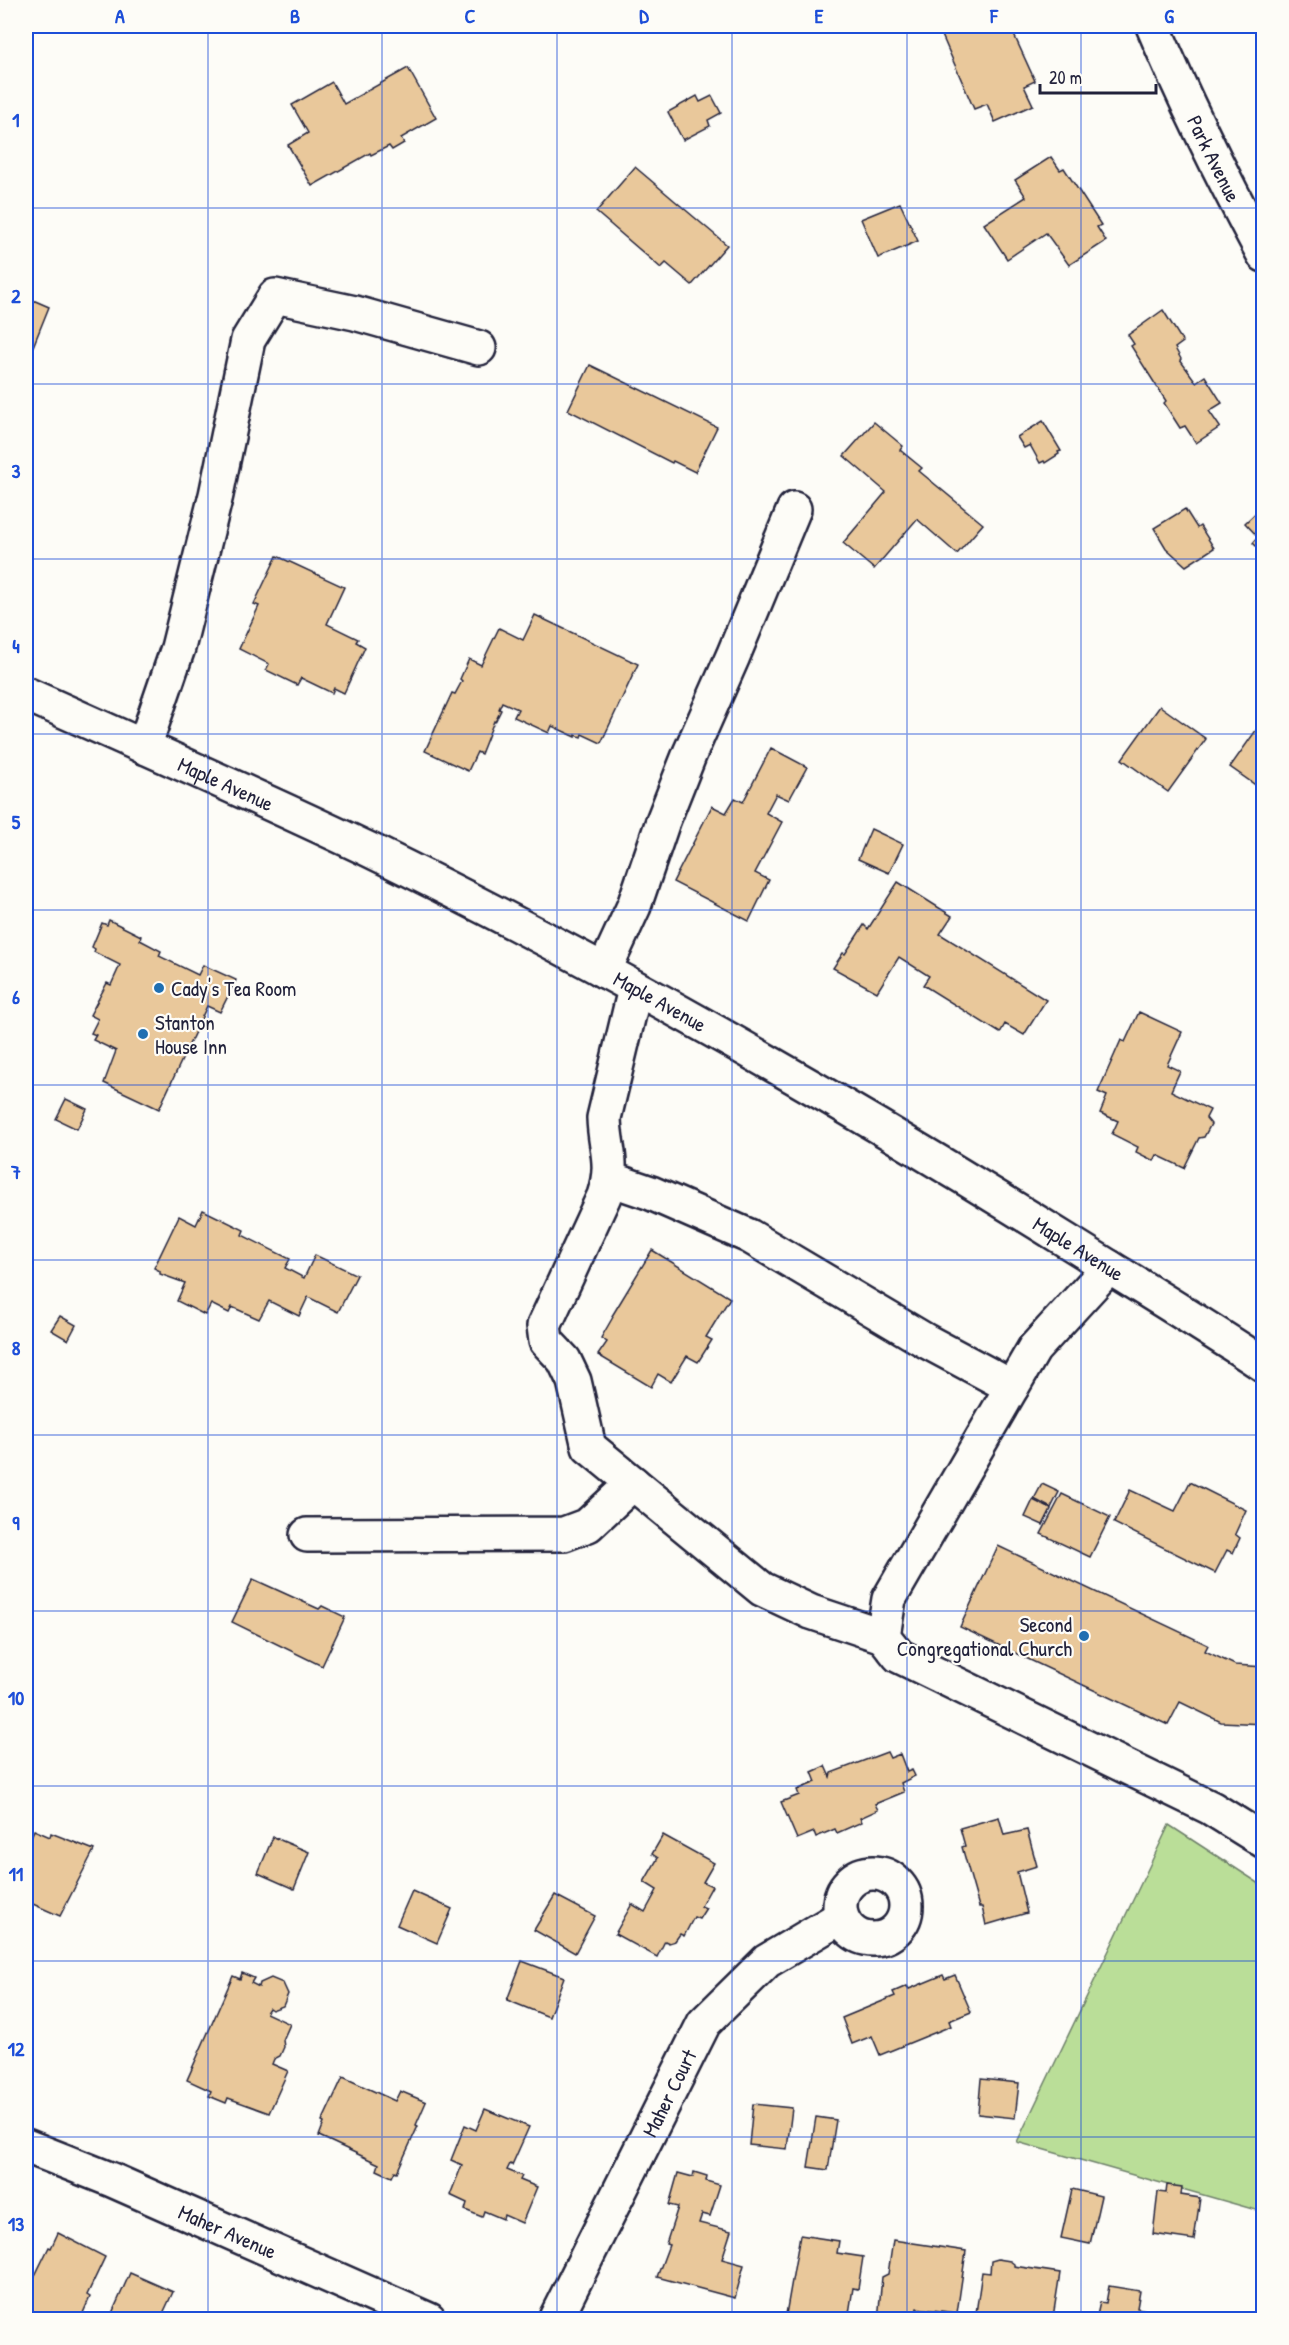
<svg xmlns="http://www.w3.org/2000/svg" width="1289" height="2345" font-family="'Patrick Hand',sans-serif">
<style>
.green{fill:#bade98;stroke:#6e806a;stroke-width:1.5}
.building{fill:#e9c89b;stroke:#22223b;stroke-width:1.5}
.lines{fill:none;stroke-linecap:round;stroke-linejoin:round}
.minor-casing{stroke:#22223b;stroke-width:38}
.major-casing{stroke:#22223b;stroke-width:38}
.minor{stroke:#fdfcf7;stroke-width:33}
.major{stroke:#fdfcf7;stroke-width:33}
.grid{fill:none;stroke:#1d4ed8;stroke-width:1.5;stroke-opacity:0.55}
.poi-dot{fill:#1f6fb2;stroke:#fdfcf7;stroke-width:2}
.labels{text-anchor:middle;dominant-baseline:central;stroke-width:4.5;stroke-linejoin:round;paint-order:stroke}
.street-label{font-size:21px;fill:#22223b;stroke:#fdfcf7}
.poi-label{font-size:21px;fill:#22223b;stroke:#fdfcf7;text-anchor:start}
.neatline{fill:none;stroke:#1d4ed8;stroke-width:2}
.grid-label{font-size:20px;text-anchor:middle;font-weight:bold;fill:#1d4ed8}
</style>
<rect width="100%" height="100%" fill="#fdfcf7"/>
<filter id="ink" filterUnits="userSpaceOnUse"><feTurbulence type="fractalNoise" baseFrequency=".0167" numOctaves="2"/><feDisplacementMap in="SourceGraphic" scale="12" xChannelSelector="R" yChannelSelector="G"/><feConvolveMatrix kernelMatrix="1 2 1 2 8 2 1 2 1" color-interpolation-filters="sRGB"/></filter>
<g filter="url(#ink)">
<path class="green" d="M 1169,1825 L 1263,1886 L 1263,2212 L 1017,2142 Z"/>
<g class="building">
<path d="M 938,26 L 1010,26 L 1035,81 L 1024,86 L 1033,105 L 995,122 L 987,104 L 974,109 Z"/>
<path d="M 408,68 L 436,118 L 401,138 L 404,143 L 392,150 L 389,146 L 371,155 L 370,153 L 312,186 L 288,145 L 308,133 L 292,105 L 332,82 L 344,104 Z"/>
<path d="M 697,96 L 700,102 L 712,96 L 721,113 L 708,120 L 710,126 L 683,140 L 668,112 Z"/>
<path d="M 1051,157 L 1060,170 L 1064,168 L 1101,225 L 1097,227 L 1106,241 L 1069,265 L 1046,233 L 1007,259 L 984,224 L 1026,197 L 1015,180 Z"/>
<path d="M 635,167 L 727,245 L 692,285 L 666,263 L 661,268 L 596,212 Z"/>
<path d="M 900,203 L 918,241 L 878,258 L 861,219 Z"/>
<path d="M 26,297 L 49,307 L 26,364 Z"/>
<path d="M 1163,310 L 1183,342 L 1175,348 L 1181,359 L 1180,360 L 1196,382 L 1205,376 L 1222,403 L 1209,411 L 1220,427 L 1196,443 L 1185,426 L 1180,428 L 1164,403 L 1166,401 L 1131,346 L 1134,344 L 1128,335 Z"/>
<path d="M 590,365 L 717,427 L 695,472 L 673,461 L 672,463 L 568,410 Z"/>
<path d="M 1043,421 L 1061,451 L 1058,452 L 1059,454 L 1045,463 L 1044,461 L 1040,463 L 1030,445 L 1024,448 L 1017,437 Z"/>
<path d="M 874,422 L 903,446 L 900,450 L 922,468 L 919,471 L 983,524 L 957,554 L 917,519 L 874,569 L 843,543 L 886,492 L 844,456 Z"/>
<path d="M 1264,505 L 1264,554 L 1253,543 L 1258,537 L 1245,523 Z"/>
<path d="M 1185,509 L 1197,528 L 1200,526 L 1214,548 L 1186,566 L 1166,548 L 1154,528 Z"/>
<path d="M 277,556 L 344,587 L 327,624 L 358,639 L 356,642 L 365,647 L 344,693 L 334,688 L 332,693 L 301,678 L 297,685 L 266,670 L 269,664 L 239,649 L 259,606 L 254,604 Z"/>
<path d="M 535,615 L 638,664 L 601,743 L 582,734 L 581,737 L 576,735 L 576,737 L 552,726 L 549,733 L 514,717 L 518,709 L 502,702 L 499,709 L 501,710 L 495,722 L 494,721 L 481,754 L 477,752 L 468,771 L 425,751 L 452,693 L 455,694 L 462,681 L 460,679 L 469,659 L 481,665 L 499,628 L 523,640 Z"/>
<path d="M 1160,706 L 1206,739 L 1168,792 L 1122,759 Z"/>
<path d="M 1264,719 L 1264,791 L 1230,767 Z"/>
<path d="M 771,748 L 807,767 L 789,800 L 776,794 L 766,813 L 782,822 L 755,873 L 769,880 L 749,921 L 673,882 L 712,806 L 726,813 L 735,798 L 743,802 Z"/>
<path d="M 871,829 L 903,844 L 889,873 L 858,859 Z"/>
<path d="M 898,882 L 952,916 L 940,934 L 1046,1000 L 1024,1035 L 1005,1024 L 1000,1033 L 923,985 L 929,976 L 899,957 L 877,992 L 833,968 L 843,953 L 845,954 L 864,925 L 868,929 Z"/>
<path d="M 109,920 L 141,936 L 140,940 L 161,951 L 159,956 L 198,975 L 203,965 L 236,980 L 220,1012 L 207,1006 L 159,1109 L 104,1083 L 116,1051 L 93,1040 L 96,1035 L 91,1033 L 98,1019 L 90,1015 L 107,983 L 111,985 L 120,965 L 94,952 L 95,949 L 92,947 L 102,923 L 107,925 Z"/>
<path d="M 1139,1012 L 1182,1032 L 1167,1065 L 1180,1071 L 1171,1091 L 1210,1110 L 1206,1118 L 1211,1124 L 1204,1137 L 1199,1138 L 1184,1168 L 1157,1155 L 1154,1161 L 1136,1152 L 1138,1147 L 1112,1134 L 1118,1121 L 1100,1113 L 1107,1096 L 1098,1092 L 1121,1040 L 1125,1042 Z"/>
<path d="M 66,1099 L 87,1109 L 77,1129 L 56,1119 Z"/>
<path d="M 203,1210 L 244,1230 L 242,1235 L 290,1259 L 285,1268 L 304,1278 L 315,1255 L 357,1275 L 338,1312 L 308,1297 L 299,1316 L 269,1301 L 259,1319 L 232,1307 L 229,1313 L 211,1304 L 205,1315 L 177,1301 L 185,1283 L 160,1274 L 160,1271 L 154,1268 L 179,1216 L 196,1225 Z"/>
<path d="M 652,1250 L 730,1298 L 706,1337 L 712,1340 L 698,1362 L 687,1356 L 671,1382 L 658,1374 L 651,1387 L 598,1355 L 607,1342 L 601,1338 L 613,1317 L 612,1316 Z"/>
<path d="M 60,1316 L 76,1325 L 68,1340 L 51,1330 Z"/>
<path d="M 1190,1482 L 1246,1510 L 1235,1534 L 1240,1538 L 1233,1553 L 1227,1550 L 1215,1573 L 1114,1523 L 1130,1490 L 1175,1511 Z"/>
<path d="M 1042,1484 L 1059,1492 L 1051,1508 L 1034,1499 Z"/>
<path d="M 1062,1494 L 1110,1517 L 1090,1557 L 1041,1534 Z"/>
<path d="M 1033,1500 L 1051,1509 L 1043,1525 L 1025,1517 Z"/>
<path d="M 998,1546 L 1208,1645 L 1205,1651 L 1235,1665 L 1264,1667 L 1264,1724 L 1221,1722 L 1180,1702 L 1168,1725 L 960,1627 Z"/>
<path d="M 253,1579 L 319,1609 L 322,1606 L 345,1617 L 322,1666 L 232,1622 Z"/>
<path d="M 887,1752 L 890,1758 L 900,1754 L 907,1772 L 912,1770 L 915,1776 L 901,1783 L 904,1792 L 875,1804 L 878,1810 L 860,1818 L 862,1822 L 837,1833 L 835,1829 L 816,1837 L 814,1832 L 797,1839 L 781,1802 L 799,1795 L 797,1790 L 816,1782 L 812,1772 L 825,1766 L 830,1777 L 831,1773 Z"/>
<path d="M 999,1817 L 1004,1835 L 1027,1830 L 1037,1866 L 1017,1872 L 1027,1913 L 986,1925 L 982,1907 L 979,1907 L 962,1847 L 965,1846 L 960,1828 Z"/>
<path d="M 34,1830 L 50,1837 L 51,1833 L 94,1850 L 60,1916 L 26,1901 L 26,1849 Z"/>
<path d="M 663,1835 L 714,1863 L 703,1882 L 712,1886 L 701,1906 L 706,1908 L 699,1919 L 694,1917 L 684,1936 L 680,1934 L 675,1941 L 669,1943 L 665,1941 L 657,1957 L 615,1934 L 632,1904 L 645,1912 L 657,1890 L 644,1882 L 658,1858 L 652,1854 Z"/>
<path d="M 273,1837 L 309,1852 L 294,1889 L 258,1873 Z"/>
<path d="M 412,1891 L 452,1909 L 437,1943 L 397,1925 Z"/>
<path d="M 555,1895 L 595,1916 L 575,1953 L 534,1930 Z"/>
<path d="M 522,1961 L 564,1977 L 549,2017 L 507,2000 Z"/>
<path d="M 242,1973 L 254,1978 L 251,1983 L 259,1987 L 260,1983 L 271,1978 L 283,1983 L 288,1994 L 283,2006 L 272,2010 L 269,2008 L 266,2013 L 290,2024 L 283,2040 L 284,2047 L 280,2056 L 274,2059 L 272,2064 L 288,2071 L 269,2113 L 228,2098 L 226,2103 L 209,2096 L 211,2091 L 187,2080 L 233,1976 L 240,1979 Z"/>
<path d="M 943,1975 L 945,1979 L 955,1975 L 971,2012 L 949,2021 L 951,2026 L 880,2055 L 872,2036 L 852,2044 L 842,2018 L 895,1996 L 893,1992 L 907,1986 L 909,1989 Z"/>
<path d="M 343,2077 L 395,2101 L 400,2091 L 426,2102 L 416,2125 L 418,2126 L 397,2172 L 395,2171 L 392,2177 L 377,2170 L 379,2164 L 319,2136 L 324,2123 L 322,2122 Z"/>
<path d="M 981,2079 L 1019,2083 L 1015,2118 L 978,2114 Z"/>
<path d="M 753,2104 L 792,2108 L 787,2149 L 749,2145 Z"/>
<path d="M 485,2109 L 529,2127 L 512,2165 L 510,2164 L 507,2170 L 522,2176 L 520,2180 L 537,2187 L 522,2223 L 504,2215 L 503,2219 L 484,2211 L 482,2217 L 465,2210 L 467,2203 L 450,2195 L 462,2165 L 451,2160 L 465,2125 L 476,2130 Z"/>
<path d="M 816,2117 L 836,2120 L 828,2170 L 808,2167 Z"/>
<path d="M 694,2172 L 707,2176 L 706,2181 L 720,2185 L 710,2216 L 702,2214 L 699,2223 L 731,2231 L 722,2259 L 744,2265 L 735,2298 L 657,2277 L 669,2245 L 666,2244 L 678,2207 L 669,2205 L 678,2173 L 693,2177 Z"/>
<path d="M 1167,2185 L 1182,2187 L 1181,2195 L 1200,2198 L 1194,2240 L 1153,2234 L 1158,2192 L 1166,2193 Z"/>
<path d="M 1072,2189 L 1101,2196 L 1090,2244 L 1061,2238 Z"/>
<path d="M 58,2233 L 105,2257 L 87,2295 L 90,2297 L 80,2320 L 41,2320 L 28,2313 L 32,2304 L 26,2301 L 26,2294 L 49,2247 L 51,2248 Z"/>
<path d="M 800,2235 L 839,2241 L 837,2253 L 863,2257 L 858,2289 L 853,2288 L 848,2320 L 785,2320 Z"/>
<path d="M 893,2240 L 966,2251 L 957,2313 L 917,2308 L 915,2320 L 878,2320 L 882,2277 L 888,2274 Z"/>
<path d="M 998,2259 L 1010,2261 L 1014,2264 L 1014,2266 L 1060,2273 L 1053,2317 L 1044,2315 L 1043,2320 L 975,2320 L 982,2272 L 990,2273 L 991,2261 Z"/>
<path d="M 130,2273 L 173,2292 L 160,2320 L 109,2320 Z"/>
<path d="M 1109,2286 L 1140,2291 L 1137,2308 L 1161,2313 L 1159,2320 L 1096,2320 L 1100,2302 L 1106,2303 Z"/>
</g>
<g class="lines">
<defs>
<g id="minor">
<path id="s1" d="M 1153,26 C 1186,104 1224,180 1264,255"/>
<path d="M 144,747 L 178,648 L 216,495 L 248,340 L 275,296 L 355,313 L 479,348"/>
<path d="M 604,971 L 634,906 L 663,821 L 690,753 L 733,656 L 794,509"/>
<path d="M 635,989 L 604,1118 C 605,1151 615,1161 604,1196 L 544,1326 L 546,1341 L 564,1360 L 574,1381 L 589,1447 L 762,1589 L 811,1612 L 883,1636"/>
<path d="M 610,1179 L 651,1193 L 749,1236 L 926,1341 L 1012,1387"/>
<path d="M 1109,1267 L 1034,1349 L 889,1599 L 883,1636 L 899,1656 L 1211,1808 L 1264,1841"/>
<path d="M 307,1535 L 564,1534 L 588,1525 L 633,1483"/>
<circle cx="873" cy="1906" r="33"/>
<path id="s2" d="M 26,2146 L 112,2180 L 429,2320"/>
<path id="s3" d="M 555,2320 L 704,2023 L 767,1961 L 841,1917"/>
</g>
<g id="major">
<path id="s4" d="M 26,694 C 142,746 259,797 374,852 C 614,969 846,1103 1072,1244 C 1136,1284 1201,1323 1264,1365"/>
</g>
</defs>
<use href="#minor" class="minor-casing"/>
<use href="#major" class="major-casing"/>
<use href="#minor" class="minor"/>
<use href="#major" class="major"/>
</g>
</g>
<path class="grid" d="M 208,26 L 208,2320M 382,26 L 382,2320M 557,26 L 557,2320M 732,26 L 732,2320M 907,26 L 907,2320M 1081,26 L 1081,2320M 26,208 L 1264,208M 26,384 L 1264,384M 26,559 L 1264,559M 26,734 L 1264,734M 26,910 L 1264,910M 26,1085 L 1264,1085M 26,1260 L 1264,1260M 26,1435 L 1264,1435M 26,1611 L 1264,1611M 26,1786 L 1264,1786M 26,1961 L 1264,1961M 26,2137 L 1264,2137"/>
<g class="poi-dot">
<circle cx="159" cy="988" r="6"/>
<circle cx="143" cy="1034" r="6"/>
<circle cx="1084" cy="1636" r="6"/>
</g>
<g class="labels">
<g class="street-label">
<text stroke="none"><textPath href="#s1" startOffset="146">Park Avenue</textPath></text>
<text stroke="none"><textPath href="#s4" startOffset="219">Maple Avenue</textPath></text>
<text stroke="none"><textPath href="#s4" startOffset="705">Maple Avenue</textPath></text>
<text stroke="none"><textPath href="#s4" startOffset="1191">Maple Avenue</textPath></text>
<text stroke="none"><textPath href="#s3" startOffset="254">Maher Court</textPath></text>
<text stroke="none"><textPath href="#s2" startOffset="219">Maher Avenue</textPath></text>
</g>
<g class="poi-label">
<text x="171" y="988">Cady's Tea Room</text>
<text x="155" y="1022">Stanton<tspan x="155" dy="24">House Inn</tspan></text>
<text x="1072" y="1624" text-anchor="end">Second<tspan x="1072" dy="24">Congregational Church</tspan></text>
</g>
</g>
<rect width="1289" height="2345" fill="none" stroke="#fdfcf7" stroke-width="66"/>
<path d="M1040 84v9h116v-9" fill="none" stroke="#22223b" stroke-width="3"/>
<text x="1049" y="84" font-size="18" fill="#22223b" stroke="#fdfcf7" stroke-width="4.5" paint-order="stroke">20 m</text>
<rect x="33" y="33" width="1223" height="2279" class="neatline"/>
<g class="grid-label">
<text x="120" y="23">A</text>
<text x="295" y="23">B</text>
<text x="470" y="23">C</text>
<text x="644" y="23">D</text>
<text x="819" y="23">E</text>
<text x="994" y="23">F</text>
<text x="1169" y="23">G</text>
<text x="16" y="127">1</text>
<text x="16" y="303">2</text>
<text x="16" y="478">3</text>
<text x="16" y="653">4</text>
<text x="16" y="829">5</text>
<text x="16" y="1004">6</text>
<text x="16" y="1179">7</text>
<text x="16" y="1355">8</text>
<text x="16" y="1530">9</text>
<text x="16" y="1705">10</text>
<text x="16" y="1881">11</text>
<text x="16" y="2056">12</text>
<text x="16" y="2231">13</text>
</g>
</svg>
